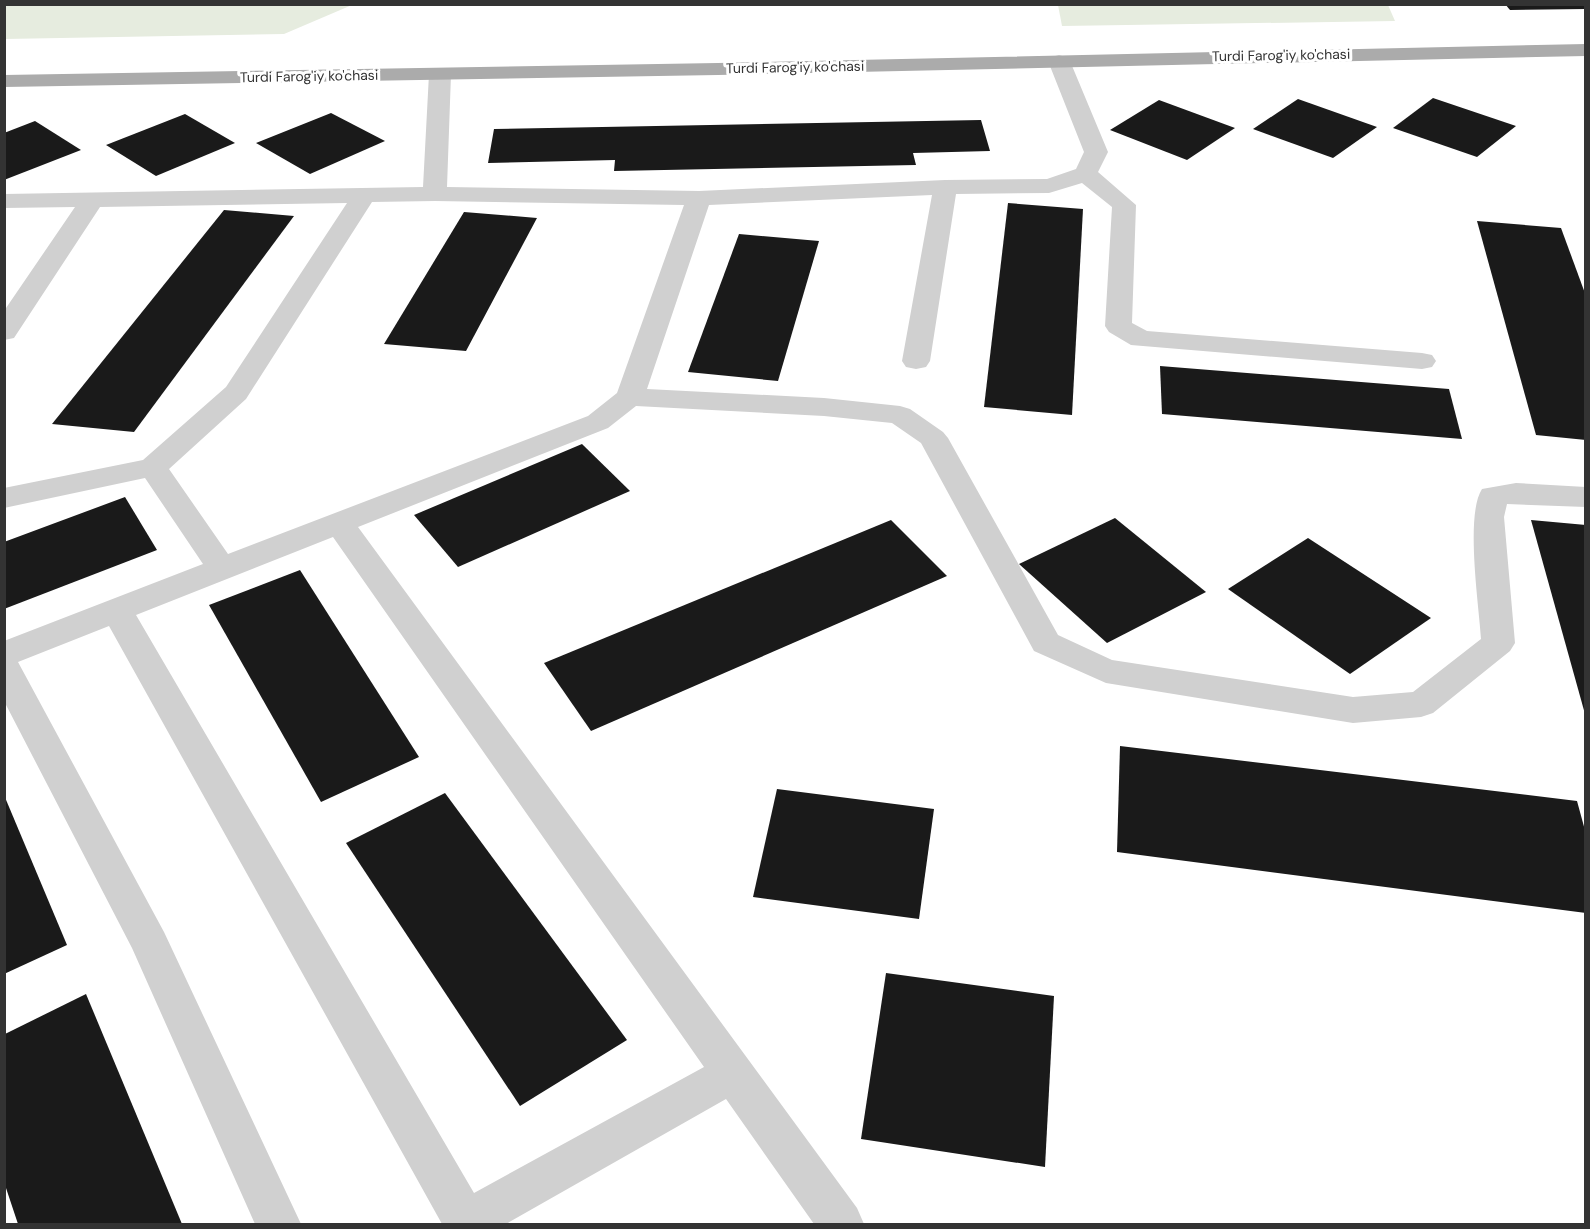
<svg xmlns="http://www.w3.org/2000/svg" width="1590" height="1229" font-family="'DM Sans',sans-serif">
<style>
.green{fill:#e6ecdf}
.building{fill:#1a1a1a}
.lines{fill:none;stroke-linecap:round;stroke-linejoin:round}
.minor{fill:#d0d0d0;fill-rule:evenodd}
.major{fill:#ababab;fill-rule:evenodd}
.labels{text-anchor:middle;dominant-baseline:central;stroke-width:6;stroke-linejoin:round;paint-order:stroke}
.far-street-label{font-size:14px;fill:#333;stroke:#fff}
</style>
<rect width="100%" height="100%" fill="#fff"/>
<g class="green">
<path d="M 4,5 L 5,4 L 352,5 L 284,34 L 5,39 Z"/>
<path d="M 1058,5 L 1388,5 L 1395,21 L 1062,26 Z"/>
</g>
<g class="building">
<path d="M 1505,4 L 1586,4 L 1586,9 L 1510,10 Z"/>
<path d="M 1433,98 L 1516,126 L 1477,157 L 1393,128 Z"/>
<path d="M 1298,99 L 1377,127 L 1333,158 L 1253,129 Z"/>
<path d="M 1159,100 L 1235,128 L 1187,160 L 1110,130 Z"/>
<path d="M 331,113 L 385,141 L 310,174 L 256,143 Z"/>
<path d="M 185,114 L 235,143 L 156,176 L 106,145 Z"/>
<path d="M 981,120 L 990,151 L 913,153 L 916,165 L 614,171 L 615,160 L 488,163 L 494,129 Z"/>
<path d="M 35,121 L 81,150 L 4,180 L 4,133 Z"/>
<path d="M 1008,203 L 1083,209 L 1072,415 L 984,407 Z"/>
<path d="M 224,210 L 294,216 L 134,432 L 52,424 Z"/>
<path d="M 464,212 L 537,218 L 466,351 L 384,344 Z"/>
<path d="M 1477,221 L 1561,228 L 1586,296 L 1586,440 L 1536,435 Z"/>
<path d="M 739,234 L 819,241 L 778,381 L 688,372 Z"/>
<path d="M 1160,366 L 1449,389 L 1462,439 L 1162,414 Z"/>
<path d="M 582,444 L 630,491 L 458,567 L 414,515 Z"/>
<path d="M 125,497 L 157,550 L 4,609 L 4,542 Z"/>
<path d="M 1115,518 L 1206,592 L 1107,643 L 1019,564 Z"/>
<path d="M 891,520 L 947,576 L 591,731 L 544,663 Z"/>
<path d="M 1531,520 L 1586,525 L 1586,714 L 1585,714 Z"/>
<path d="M 1308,538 L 1431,618 L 1350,674 L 1228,589 Z"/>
<path d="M 300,570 L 419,757 L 321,802 L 209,605 Z"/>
<path d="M 1120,746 L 1577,801 L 1586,834 L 1586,913 L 1117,852 Z"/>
<path d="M 777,789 L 934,809 L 919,919 L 753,897 Z"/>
<path d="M 445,793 L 627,1040 L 520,1106 L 346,843 Z"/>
<path d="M 4,795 L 67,945 L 4,974 Z"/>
<path d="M 886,973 L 1054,996 L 1045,1167 L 861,1139 Z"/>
<path d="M 86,994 L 182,1224 L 18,1224 L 5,1185 L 5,1034 Z"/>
</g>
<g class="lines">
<path class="minor" d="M 1059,55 L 1066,57 L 1070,61 L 1108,152 L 1098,172 L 1136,205 L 1132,323 L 1147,331 L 1422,353 L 1432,355 L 1436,361 L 1432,367 L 1422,369 L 1131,345 L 1109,332 L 1105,326 L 1112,207 L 1082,183 L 1049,193 L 956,194 L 930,361 L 926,367 L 916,369 L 906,367 L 902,361 L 932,195 L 709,205 L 647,389 L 824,398 L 900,406 L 910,409 L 943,432 L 948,438 L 1058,635 L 1112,660 L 1353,697 L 1413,692 L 1481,639 C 1479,605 1465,515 1482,489 L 1516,483 L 1586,487 L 1586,507 L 1507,504 L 1504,517 L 1515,643 L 1510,651 L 1433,713 L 1421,717 L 1353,723 L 1106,683 L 1034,651 L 921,443 L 892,423 L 824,416 L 636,406 L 608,428 L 358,527 L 857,1208 L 864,1224 L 814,1224 L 726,1099 L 506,1224 L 442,1224 L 109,626 L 18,662 L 164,932 L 301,1224 L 255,1224 L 132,948 L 4,701 L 4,641 L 203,564 L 145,478 L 4,508 L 4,488 L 143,460 L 226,387 L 347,203 L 100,207 L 14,338 L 4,340 L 4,311 L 75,207 L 4,208 L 4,194 L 423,187 L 429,74 L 432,69 L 440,68 L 448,69 L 451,74 L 447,187 L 699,191 L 945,180 L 1047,179 L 1076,169 L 1084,152 L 1048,61 L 1052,57 ZM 435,201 L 684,205 L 617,393 L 588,416 L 228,554 L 169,469 L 246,399 L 372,202 ZM 333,537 L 704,1067 L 474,1193 L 136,615 Z"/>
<path class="major" d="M 1586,44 L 1586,56 L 718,75 L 4,87 L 4,75 L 718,63 Z"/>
</g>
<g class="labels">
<g class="far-street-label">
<text transform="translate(1281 55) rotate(-1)">Turdi Farog'iy ko'chasi</text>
<text transform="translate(795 67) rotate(-1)">Turdi Farog'iy ko'chasi</text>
<text transform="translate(309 76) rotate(-1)">Turdi Farog'iy ko'chasi</text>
</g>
</g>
<rect width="1590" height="1229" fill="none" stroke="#333333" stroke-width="12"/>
</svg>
